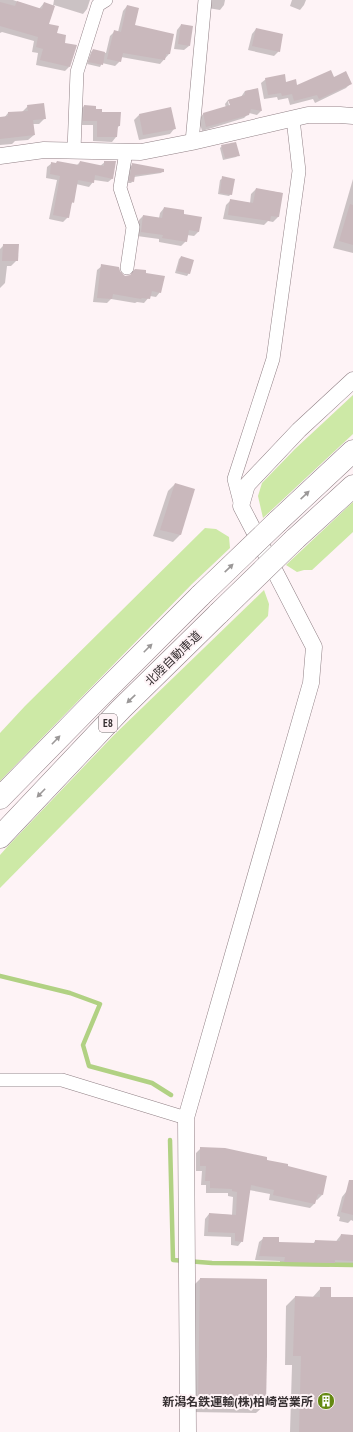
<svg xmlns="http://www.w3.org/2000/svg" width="353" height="1432" font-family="'PT Sans Narrow','Noto Sans JP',sans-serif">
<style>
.green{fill:#cde9a6}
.shadow{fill:#0003;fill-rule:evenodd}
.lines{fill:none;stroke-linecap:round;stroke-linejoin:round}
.stream{stroke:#b1d183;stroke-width:4.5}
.building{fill:#c9b8bc}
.minor-casing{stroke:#918186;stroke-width:14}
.tertiary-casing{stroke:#918186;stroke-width:17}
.motorway-casing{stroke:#918186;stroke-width:23}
.minor{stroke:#fff;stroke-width:13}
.tertiary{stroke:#fff;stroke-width:16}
.motorway{stroke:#fff;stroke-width:22}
.motorway-bridge-casing{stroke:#918186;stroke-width:23;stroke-linecap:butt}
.motorway-bridge{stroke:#fff;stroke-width:22}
.oneway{fill:#9b9898}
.labels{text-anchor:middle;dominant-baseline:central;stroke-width:4;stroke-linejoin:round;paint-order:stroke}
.shield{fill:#fef3f6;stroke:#736a6d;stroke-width:1}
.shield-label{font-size:11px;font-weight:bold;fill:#373032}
.street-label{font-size:12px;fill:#373032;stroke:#fef3f6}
.poi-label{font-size:12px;font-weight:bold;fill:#373032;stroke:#fef3f6;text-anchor:end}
</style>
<rect width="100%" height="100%" fill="#fef3f6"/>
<g class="green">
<path d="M 353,395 L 353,434 L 263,518 L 258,496 L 262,483 L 295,449 Z"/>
<path d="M 353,502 L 353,532 L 312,570 L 304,570 L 297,572 L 286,565 Z"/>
<path d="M 205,528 L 216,529 L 229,537 L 230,548 L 192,584 L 0,781 L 0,733 L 25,706 Z"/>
<path d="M 264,590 L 269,604 L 268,616 L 0,888 L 0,855 L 8,846 L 114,735 Z"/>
</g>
<g class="shadow">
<path d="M 0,0 L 13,0 L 39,9 L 44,3 L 53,6 L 54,0 L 90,0 L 87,9 L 83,14 L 54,5 L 48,24 L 64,43 L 69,67 L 65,71 L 36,65 L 38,53 L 32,52 L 34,41 L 2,32 L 0,33 Z"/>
<path d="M 207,0 L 225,0 L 224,5 L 220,10 L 208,8 Z"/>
<path d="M 292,0 L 306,0 L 304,5 L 300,10 L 290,6 Z"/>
<path d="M 127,6 L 134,26 L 169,54 L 160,64 L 121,57 L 120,61 L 115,66 L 102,63 L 100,67 L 87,64 L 91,52 L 93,50 L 106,53 L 110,36 L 115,31 L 118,32 L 123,11 Z"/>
<path d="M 181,25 L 189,46 L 184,50 L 174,49 L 177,30 Z"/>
<path d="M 256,29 L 279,51 L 274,56 L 248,50 L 252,34 Z"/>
<path d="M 333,78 L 350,84 L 346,88 L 315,103 L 313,99 L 290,105 L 288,98 L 278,100 L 277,97 L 264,99 L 261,83 L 266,79 L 285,83 L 296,87 Z"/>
<path d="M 257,89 L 261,111 L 257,115 L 249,113 L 244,118 L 202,131 L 199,120 L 203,114 L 226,108 L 225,104 L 228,100 L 241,97 L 245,91 ZM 228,101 L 230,101 L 232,110 L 230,110 Z"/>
<path d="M 28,106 L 45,118 L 39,124 L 33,124 L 34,135 L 28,140 L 15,141 L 12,144 L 0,145 L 0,118 L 4,118 L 8,113 L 22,112 Z"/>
<path d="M 84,106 L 101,113 L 119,126 L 117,128 L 116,137 L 112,142 L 93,141 L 93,125 L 79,125 L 79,111 Z"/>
<path d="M 139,115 L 174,129 L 170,134 L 139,140 L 134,120 Z"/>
<path d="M 222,146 L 238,155 L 236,157 L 223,160 L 220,148 Z"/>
<path d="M 80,162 L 100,166 L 105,162 L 113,178 L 108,182 L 94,180 L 93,182 L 89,187 L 76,184 L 73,202 L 70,205 L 68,217 L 63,222 L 49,219 L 57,180 L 46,178 L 47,167 L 52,163 L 77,165 Z"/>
<path d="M 133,164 L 163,171 L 161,173 L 134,177 L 133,181 L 131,183 L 128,183 L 130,167 Z"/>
<path d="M 223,178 L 231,194 L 229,196 L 218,194 L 220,180 Z"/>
<path d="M 353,179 L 353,253 L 333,248 Z"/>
<path d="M 256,189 L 282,193 L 278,217 L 273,222 L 268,221 L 264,225 L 223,219 L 226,205 L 231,200 L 250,203 L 251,194 Z"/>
<path d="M 164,208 L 183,214 L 199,231 L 194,236 L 187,235 L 186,241 L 181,246 L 159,242 L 159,239 L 137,236 L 139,220 L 143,216 L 159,218 L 160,213 Z"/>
<path d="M 4,245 L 17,260 L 11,266 L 7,266 L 5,283 L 0,288 L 0,249 Z"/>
<path d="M 181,257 L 189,273 L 187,276 L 175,273 L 179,259 Z"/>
<path d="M 102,266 L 119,272 L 125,277 L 145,274 L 160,292 L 156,297 L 150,296 L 144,303 L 137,302 L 135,303 L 111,299 L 107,303 L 93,302 L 97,270 Z"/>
<path d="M 175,484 L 194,490 L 180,535 L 173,542 L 153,536 L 168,491 Z"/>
<path d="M 201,1148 L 266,1160 L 287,1167 L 326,1177 L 322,1195 L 317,1200 L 315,1199 L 314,1204 L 310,1208 L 269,1200 L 270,1194 L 249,1190 L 242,1241 L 238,1246 L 231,1245 L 231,1237 L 204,1236 L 205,1219 L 209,1214 L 232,1215 L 233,1197 L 228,1196 L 228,1193 L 206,1193 L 206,1185 L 201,1185 L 202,1171 L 196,1171 L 196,1153 Z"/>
<path d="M 353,1181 L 353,1221 L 351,1220 L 348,1223 L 339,1221 L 340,1217 L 337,1216 L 342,1197 L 346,1192 Z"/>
<path d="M 341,1235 L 353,1236 L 353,1266 L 332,1265 L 329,1267 L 280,1266 L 280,1261 L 255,1260 L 259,1242 L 264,1238 L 278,1243 L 313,1244 L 315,1241 L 336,1242 L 337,1240 Z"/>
<path d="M 200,1279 L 265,1405 L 256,1413 L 190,1412 L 191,1288 Z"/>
<path d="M 321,1288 L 330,1298 L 353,1298 L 353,1432 L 290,1432 L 292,1365 L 285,1365 L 286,1306 L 295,1297 L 312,1298 Z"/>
</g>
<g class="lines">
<g class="stream">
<path d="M 0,976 L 70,993 L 100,1004 L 83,1045 L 89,1066 L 152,1083 L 171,1095"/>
<path d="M 170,1140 L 173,1260 L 212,1263 L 353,1265"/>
</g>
</g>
<g class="building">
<path d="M 17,1 L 42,9 L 44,2 L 55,6 L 49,24 L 59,26 L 57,33 L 66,35 L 65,43 L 77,45 L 70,67 L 40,60 L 43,49 L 36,47 L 38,37 L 0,26 L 0,2 L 15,6 Z"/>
<path d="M 127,5 L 139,8 L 135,25 L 174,34 L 170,54 L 166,54 L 165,60 L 123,53 L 121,62 L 107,59 L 114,30 L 121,32 Z"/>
<path d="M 181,24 L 193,26 L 190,46 L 178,44 Z"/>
<path d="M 256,28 L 283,34 L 280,52 L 252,46 Z"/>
<path d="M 93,49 L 105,52 L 103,65 L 88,62 Z"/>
<path d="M 331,70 L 334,77 L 346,71 L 352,84 L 319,99 L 317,95 L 294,101 L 292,94 L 282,96 L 281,93 L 268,95 L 265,78 L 285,74 L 286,82 L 296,79 L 297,85 Z"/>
<path d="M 258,88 L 262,111 L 251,109 L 249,115 L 206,127 L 203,113 L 230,105 L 228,100 L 245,95 L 245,91 Z"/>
<path d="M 44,103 L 46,119 L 33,120 L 35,135 L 0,139 L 0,117 L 8,116 L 8,112 L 28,111 L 27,105 Z"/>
<path d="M 84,105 L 96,106 L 96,109 L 102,109 L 102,112 L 121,112 L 120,126 L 118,126 L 117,137 L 97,137 L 97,121 L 83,121 Z"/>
<path d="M 171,107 L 176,129 L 143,135 L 139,114 Z"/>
<path d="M 236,142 L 240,156 L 225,158 L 221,145 Z"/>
<path d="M 57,161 L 79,165 L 80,161 L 104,166 L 104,161 L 116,161 L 113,179 L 95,175 L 94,183 L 78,180 L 74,203 L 72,202 L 69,218 L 53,215 L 60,176 L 50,174 L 51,162 L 56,163 Z"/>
<path d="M 132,163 L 164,169 L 164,172 L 135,175 L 134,182 L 129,181 Z"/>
<path d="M 222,176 L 235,179 L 232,195 L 220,193 Z"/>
<path d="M 256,188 L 283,193 L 279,217 L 271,216 L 270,221 L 228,215 L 230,199 L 253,203 Z"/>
<path d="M 350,204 L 353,205 L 353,245 L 339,241 Z"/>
<path d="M 164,207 L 184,210 L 184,214 L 202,217 L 199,232 L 189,230 L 187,242 L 162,238 L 163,235 L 141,232 L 143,215 L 162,218 Z"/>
<path d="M 3,244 L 19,244 L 18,261 L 2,261 Z"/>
<path d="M 181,256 L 194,260 L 190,274 L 177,271 Z"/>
<path d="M 101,264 L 119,267 L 120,271 L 125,276 L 130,275 L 135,269 L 146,270 L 146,273 L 165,276 L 161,293 L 152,291 L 150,299 L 142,298 L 141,299 L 113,294 L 112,299 L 97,298 Z"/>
<path d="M 175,483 L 195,489 L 181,535 L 160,530 Z"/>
<path d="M 200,1147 L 225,1148 L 267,1157 L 267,1160 L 288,1164 L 288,1166 L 327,1176 L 323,1195 L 318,1194 L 315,1204 L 273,1195 L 274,1190 L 251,1185 L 243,1242 L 235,1241 L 235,1233 L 208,1232 L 209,1213 L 236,1215 L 237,1192 L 232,1191 L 232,1189 L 210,1188 L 210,1181 L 205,1181 L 206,1166 L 200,1166 Z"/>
<path d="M 349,1180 L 353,1180 L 353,1215 L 341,1212 Z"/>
<path d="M 341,1234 L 353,1235 L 353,1261 L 335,1260 L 335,1263 L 284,1262 L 285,1257 L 259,1256 L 263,1237 L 279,1237 L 279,1242 L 315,1243 L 315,1240 L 340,1241 Z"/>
<path d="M 200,1278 L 267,1279 L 267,1356 L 266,1405 L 198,1404 Z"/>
<path d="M 320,1287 L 331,1287 L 331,1297 L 353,1297 L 353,1432 L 299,1432 L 301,1356 L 293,1356 L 295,1296 L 320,1297 Z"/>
</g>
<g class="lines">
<defs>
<g id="minor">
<path d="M 192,142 L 205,0"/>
<path d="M 74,150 L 77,72 L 98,5 L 106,0"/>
<path d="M 126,152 L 120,188 L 133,227 L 127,268"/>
<path d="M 241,506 L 234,479 L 273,359 L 299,171 L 293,119"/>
<path d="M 0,1080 L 62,1080 L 186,1118"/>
</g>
<g id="tertiary">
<path d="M 0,156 L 44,150 L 141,152 L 192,142 L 308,115 L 340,115 L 353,116"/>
<path d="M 188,1432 L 186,1118 L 311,683 L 314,647 L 241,506 L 247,485 L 299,430 L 353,380"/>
</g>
<g id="motorway">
<path d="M 277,522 L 353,451"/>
<path d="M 294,540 L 353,486"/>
<path d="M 0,798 L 98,698 L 201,595"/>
<path d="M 0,837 L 121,709 L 219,613"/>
</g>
</defs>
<use href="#minor" class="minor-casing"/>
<use href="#tertiary" class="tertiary-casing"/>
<use href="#motorway" class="motorway-casing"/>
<use href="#minor" class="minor"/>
<use href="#tertiary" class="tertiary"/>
<use href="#motorway" class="motorway"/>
<defs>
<g id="motorway-bridge">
<path d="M 201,595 L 277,522"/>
<path d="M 219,613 L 294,540"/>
</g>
</defs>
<use href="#motorway-bridge" class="motorway-bridge-casing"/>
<use href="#motorway-bridge" class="motorway-bridge"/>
</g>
<defs><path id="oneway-solid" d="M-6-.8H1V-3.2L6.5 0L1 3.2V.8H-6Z"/></defs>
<g class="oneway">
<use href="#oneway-solid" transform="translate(305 495) rotate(-43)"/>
<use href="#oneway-solid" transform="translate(229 568) rotate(-44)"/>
<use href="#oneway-solid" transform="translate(148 648) rotate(-45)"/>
<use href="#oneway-solid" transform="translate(131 699) rotate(136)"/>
<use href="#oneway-solid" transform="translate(56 740) rotate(-46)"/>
<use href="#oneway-solid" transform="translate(41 793) rotate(134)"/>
</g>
<defs>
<symbol id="building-disc" viewBox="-11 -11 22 22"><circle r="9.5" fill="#648911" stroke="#fef3f6"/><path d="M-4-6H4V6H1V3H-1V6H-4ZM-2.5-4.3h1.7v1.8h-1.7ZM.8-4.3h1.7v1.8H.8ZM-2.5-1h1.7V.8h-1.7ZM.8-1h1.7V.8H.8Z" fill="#fff"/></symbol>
</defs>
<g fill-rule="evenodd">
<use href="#building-disc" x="316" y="1391" width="20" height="20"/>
</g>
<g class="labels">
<rect class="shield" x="99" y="714" width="18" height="18" rx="3"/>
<g class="shield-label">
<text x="108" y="723">E8</text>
</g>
<g class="street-label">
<text transform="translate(173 658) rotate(-44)">北陸自動車道</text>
</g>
<g class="poi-label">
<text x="313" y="1401">新潟名鉄運輸(株)柏崎営業所</text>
</g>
</g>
</svg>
